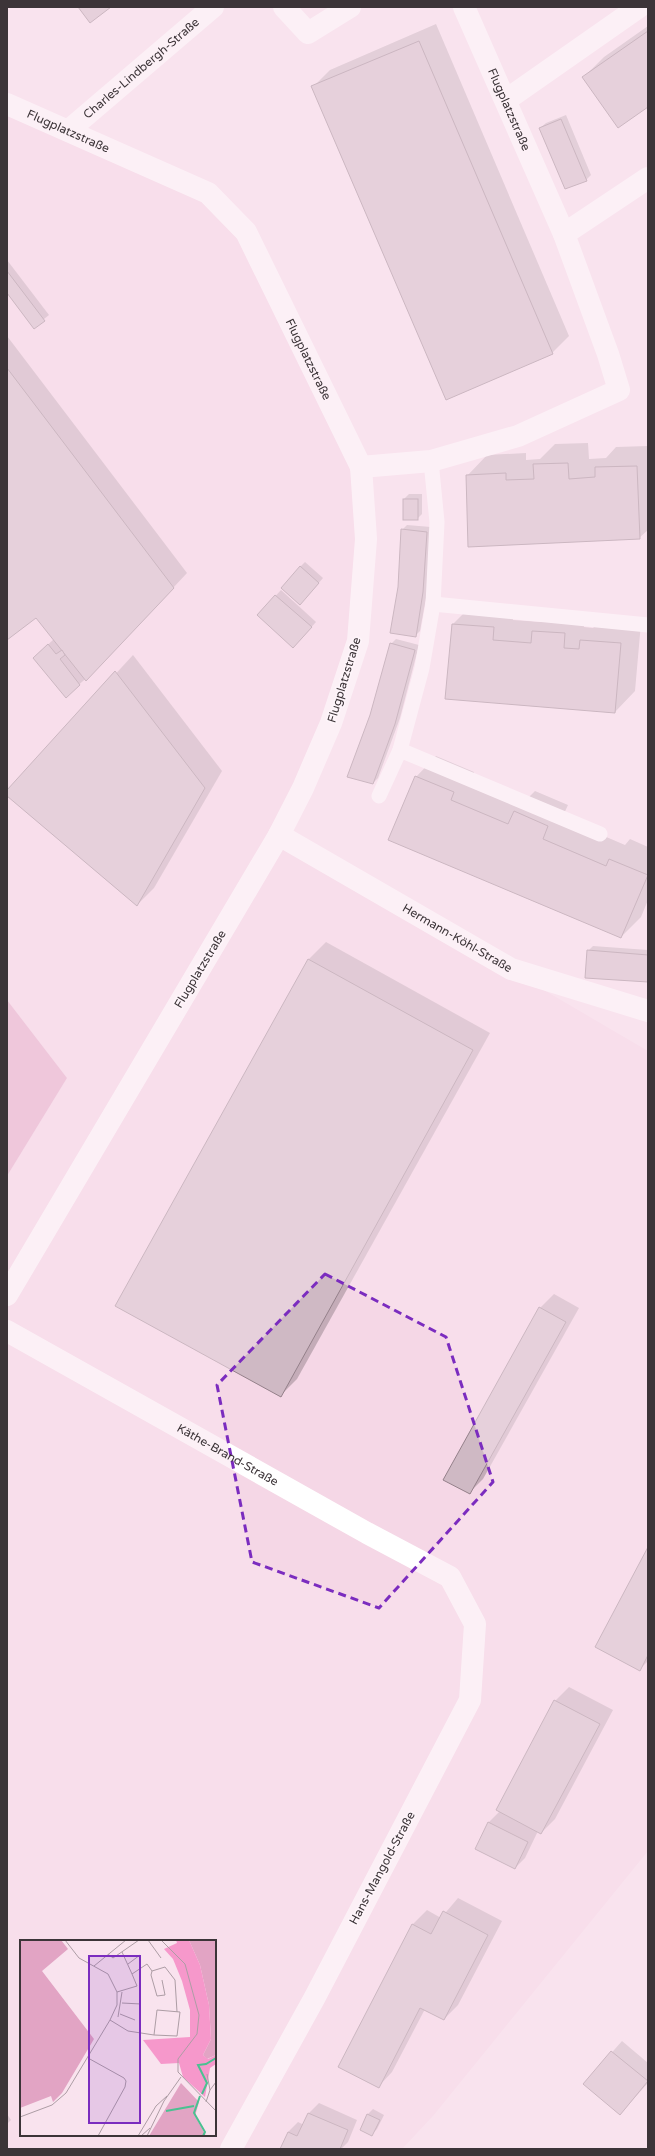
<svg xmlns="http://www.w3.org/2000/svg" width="655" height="2156" font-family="'Varela Round',sans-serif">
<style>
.built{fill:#f5d7e6;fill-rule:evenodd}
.green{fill:#e2a4c4}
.shadow{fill:#0003}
.building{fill:#cfb9c4;stroke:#94808a}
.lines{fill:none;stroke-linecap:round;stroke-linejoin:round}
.lane{stroke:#fff;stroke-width:15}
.street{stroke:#fff;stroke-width:22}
.marked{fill:none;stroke:#7b2cbf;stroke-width:3;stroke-dasharray:8 5;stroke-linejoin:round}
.labels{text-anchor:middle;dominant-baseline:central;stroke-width:3.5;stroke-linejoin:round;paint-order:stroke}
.street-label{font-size:12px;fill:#3c3438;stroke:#fdf4f9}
.inset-river{fill:none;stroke:#4ac191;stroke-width:2}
.inset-road{fill:none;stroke:#ad9da5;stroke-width:1}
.view{fill:#7b2cbf;fill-opacity:0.15;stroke:#7b2cbf;stroke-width:2}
.inset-edge{fill:none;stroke:#3c3438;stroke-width:2}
</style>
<rect width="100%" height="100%" fill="#f9e3ee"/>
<path class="built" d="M 7,104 L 208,193 L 246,232 L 361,467 L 358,641 L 279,835 L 648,1051 L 648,1851 L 433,2116 L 402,2149 L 7,2149 L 7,1176 L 67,1078 L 7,1000 ZM 21,1941 L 215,1941 L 215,2135 L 21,2135 Z"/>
<path class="green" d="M 7,1000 L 67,1078 L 7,1176 Z"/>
<g class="shadow">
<path d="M 436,24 L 569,336 L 552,353 L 313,87 L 330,70 Z"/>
<path d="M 648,26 L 648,106 L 584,77 L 604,57 Z"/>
<path d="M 566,115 L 591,175 L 586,180 L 540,128 L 546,123 Z"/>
<path d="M 7,260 L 49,315 L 34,327 L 7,292 Z"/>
<path d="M 7,336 L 187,573 L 100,666 L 66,696 L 39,653 L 54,639 L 36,616 L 7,639 Z"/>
<path d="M 588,443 L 589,459 L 606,458 L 616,447 L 648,446 L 648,530 L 639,538 L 467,476 L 487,455 L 526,453 L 526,460 L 540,459 L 555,444 Z"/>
<path d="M 409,494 L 422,494 L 422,514 L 417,519 L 404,499 Z"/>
<path d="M 407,525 L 431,527 L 428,587 L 420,631 L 415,636 L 399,587 L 402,530 Z"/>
<path d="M 305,562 L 323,578 L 305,599 L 300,567 Z"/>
<path d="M 281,590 L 316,622 L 298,642 L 258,615 Z"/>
<path d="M 473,604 L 514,607 L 513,620 L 541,622 L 553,611 L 585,613 L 584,627 L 593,628 L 601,620 L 641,623 L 635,691 L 615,712 L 453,624 Z"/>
<path d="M 396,639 L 419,645 L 400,718 L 378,778 L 373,783 L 371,715 L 391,644 Z"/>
<path d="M 133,655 L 222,771 L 154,888 L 137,905 L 7,794 L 7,792 Z"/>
<path d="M 436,756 L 474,772 L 471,780 L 524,802 L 535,791 L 568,805 L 562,818 L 625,845 L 630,839 L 648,847 L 648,900 L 641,917 L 621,937 L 416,777 Z"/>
<path d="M 326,942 L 490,1033 L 297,1379 L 280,1396 L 117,1305 L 309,959 Z"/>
<path d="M 593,946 L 648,950 L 648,981 L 588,951 Z"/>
<path d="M 554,1294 L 579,1308 L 483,1479 L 469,1493 L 540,1308 Z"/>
<path d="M 648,1550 L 648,1661 L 639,1670 Z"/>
<path d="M 569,1687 L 613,1710 L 555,1819 L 541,1833 L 538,1831 L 525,1858 L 515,1868 L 476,1849 L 489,1822 L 500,1811 L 555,1701 Z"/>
<path d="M 458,1898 L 502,1921 L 458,2005 L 444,2019 L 425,2009 L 392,2072 L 378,2087 L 339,2066 L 413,1924 L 427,1910 L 441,1918 Z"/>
<path d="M 622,2041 L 648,2063 L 648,2083 L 620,2114 L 584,2084 Z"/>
<path d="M 319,2103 L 357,2120 L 348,2142 L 341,2149 L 281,2149 L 288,2132 L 298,2122 L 304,2125 L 309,2113 Z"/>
<path d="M 373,2109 L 384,2115 L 377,2129 L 372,2134 L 361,2129 L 368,2114 Z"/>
<path d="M 7,2114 L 11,2120 L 7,2124 Z"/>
</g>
<g class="building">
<path d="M 78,7 L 111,7 L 90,23 Z"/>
<path d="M 648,31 L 648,107 L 618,128 L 582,77 Z"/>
<path d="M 419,41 L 553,354 L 446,400 L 311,86 Z"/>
<path d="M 561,119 L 587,181 L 565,189 L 539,128 Z"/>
<path d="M 7,271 L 45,321 L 34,329 L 7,293 Z"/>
<path d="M 7,368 L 174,588 L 86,681 L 36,618 L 7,640 Z"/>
<path d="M 568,463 L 569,479 L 595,477 L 595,467 L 637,466 L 640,539 L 468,547 L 466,475 L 506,473 L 506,480 L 534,479 L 533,464 Z"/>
<rect x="403" y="499" width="15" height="21"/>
<path d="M 401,529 L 427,532 L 423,592 L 416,637 L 390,633 L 398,587 Z"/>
<path d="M 300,566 L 319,583 L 300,605 L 281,588 Z"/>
<path d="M 275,595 L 312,627 L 293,648 L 257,615 Z"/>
<path d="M 452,624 L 494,627 L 493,640 L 531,643 L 532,631 L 565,633 L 564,648 L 579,649 L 580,640 L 621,643 L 615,713 L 445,699 Z"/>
<path d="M 390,643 L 415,650 L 395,724 L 373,784 L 347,777 L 370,715 Z"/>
<path d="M 48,644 L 56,654 L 62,650 L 65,655 L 60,659 L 80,685 L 66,698 L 33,658 Z"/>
<path d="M 115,671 L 205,788 L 137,906 L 7,796 L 7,790 Z"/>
<path d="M 415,776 L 454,792 L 451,800 L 508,824 L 514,811 L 548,826 L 543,839 L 606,866 L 609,859 L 648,875 L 621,938 L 388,840 Z"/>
<path d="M 587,950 L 648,955 L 648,982 L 585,978 Z"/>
<path d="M 308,959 L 473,1050 L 281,1397 L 115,1306 Z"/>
<path d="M 539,1307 L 566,1322 L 470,1494 L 443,1480 Z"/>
<path d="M 648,1547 L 648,1655 L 640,1671 L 595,1647 Z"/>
<path d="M 554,1700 L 600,1724 L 541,1834 L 496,1810 Z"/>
<path d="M 488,1822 L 528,1842 L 515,1869 L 475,1849 Z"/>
<path d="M 443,1911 L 488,1935 L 444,2020 L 420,2008 L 379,2088 L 338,2067 L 412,1924 L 431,1934 Z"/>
<path d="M 611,2051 L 648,2081 L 620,2115 L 583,2084 Z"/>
<path d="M 308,2113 L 348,2130 L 340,2149 L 280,2149 L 288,2132 L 297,2136 Z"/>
<path d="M 367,2114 L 380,2120 L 372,2136 L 360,2130 Z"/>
</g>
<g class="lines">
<g class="lane">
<path d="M 433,604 L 648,625"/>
<path d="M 400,750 L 600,834"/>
<path d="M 379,796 L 400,750 L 422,668 L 433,604 L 437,522 L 431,461"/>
</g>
<g class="street">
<path d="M 284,7 L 308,33 L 350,7"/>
<path id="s1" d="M 464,7 L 564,234"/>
<path d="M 506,100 L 639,7"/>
<path id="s2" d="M 7,104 L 208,193 L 246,232 L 361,467 L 366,539 L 358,641 L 331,723 L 303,788 L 279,835 L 7,1295"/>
<path id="s3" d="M 69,130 L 213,7"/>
<path d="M 361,467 L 431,461 L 518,436 L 619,390 L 608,354 L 564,234 L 648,178"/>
<path id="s4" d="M 279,835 L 511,969 L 648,1011"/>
<path id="s5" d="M 7,1331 L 367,1533 L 450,1577 L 475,1624 L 470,1700 L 315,1997 L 231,2149"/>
</g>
</g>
<path d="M0 0H655V2156H0ZM 325,1274 L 446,1337 L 493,1482 L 379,1608 L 252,1562 L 217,1385 Z" fill="#f9e3ee" fill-opacity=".55" fill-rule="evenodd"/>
<path class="marked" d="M 325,1274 L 446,1337 L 493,1482 L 379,1608 L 252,1562 L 217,1385 Z"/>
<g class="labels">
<g class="street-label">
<text stroke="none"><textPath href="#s3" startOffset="95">Charles-Lindbergh-Straße</textPath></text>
<text stroke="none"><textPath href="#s1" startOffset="112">Flugplatzstraße</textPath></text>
<text stroke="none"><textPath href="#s2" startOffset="67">Flugplatzstraße</textPath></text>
<text stroke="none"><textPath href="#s2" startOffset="416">Flugplatzstraße</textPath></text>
<text transform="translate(344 680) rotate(-73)">Flugplatzstraße</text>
<text stroke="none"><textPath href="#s4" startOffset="206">Hermann-Köhl-Straße</textPath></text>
<text transform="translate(200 969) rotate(-59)">Flugplatzstraße</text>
<text stroke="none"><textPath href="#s5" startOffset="253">Käthe-Brand-Straße</textPath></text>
<text transform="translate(382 1868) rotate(-62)">Hans-Mangold-Straße</text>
</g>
</g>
<g transform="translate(20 1940)">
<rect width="196" height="196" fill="#f9e3ee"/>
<path d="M 0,0 L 41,0 L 48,9 L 22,31 L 74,99 L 42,153 L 33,162 L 31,156 L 0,168 ZM 169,0 L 196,0 L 196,115 L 187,119 L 183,115 L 191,99 L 189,65 L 180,25 ZM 161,143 L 179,162 L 175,176 L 186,196 L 129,196 Z" fill="#e2a4c4"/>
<path d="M 156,0 L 169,0 L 180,25 L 189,65 L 191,99 L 183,115 L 188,119 L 196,115 L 196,124 L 190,128 L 185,157 L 163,137 L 159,123 L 141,124 L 123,100 L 170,97 L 170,70 L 162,41 L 153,19 L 144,9 L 157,3 Z" fill="#f698cb"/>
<path class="inset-river" d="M 182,154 L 187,143 L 178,125 L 186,124 L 196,118M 180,156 L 174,173 L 185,192 L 183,196M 146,171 L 174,166"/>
<path class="inset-road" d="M 128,0 L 141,18M 141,0 L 165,24 L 179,75 L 177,94 L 158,119 L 158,132 L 196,171M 102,12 L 112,34M 88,14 L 93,18 L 119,0M 108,24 L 120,15M 74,26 L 106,0M 132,31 L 131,35 L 137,56 L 145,55 L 142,40M 97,52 L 117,46 L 112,34 L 127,24 L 132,31 L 145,27 L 155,40 L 157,72M 102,63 L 121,64M 100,74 L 115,80M 98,77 L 102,52M 90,80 L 108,91 L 134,95 L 137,70 L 160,72 L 157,96 L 134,95M 68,118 L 104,138 L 106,141 L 105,147 L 78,196M 187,134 L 190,150M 186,162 L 190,150 L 196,142M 0,177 L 32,165 L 46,153 L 90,80 L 97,65 L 97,52 L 88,34 L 59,18 L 45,0M 118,196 L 136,166 L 147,156M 121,196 L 130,188M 127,196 L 144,161 L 161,137"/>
<path class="view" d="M 69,16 L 120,16 L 120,183 L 69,183 Z"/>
<rect width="196" height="196" class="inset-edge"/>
</g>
<rect width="655" height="2156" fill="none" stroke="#3c3438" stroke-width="16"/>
</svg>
